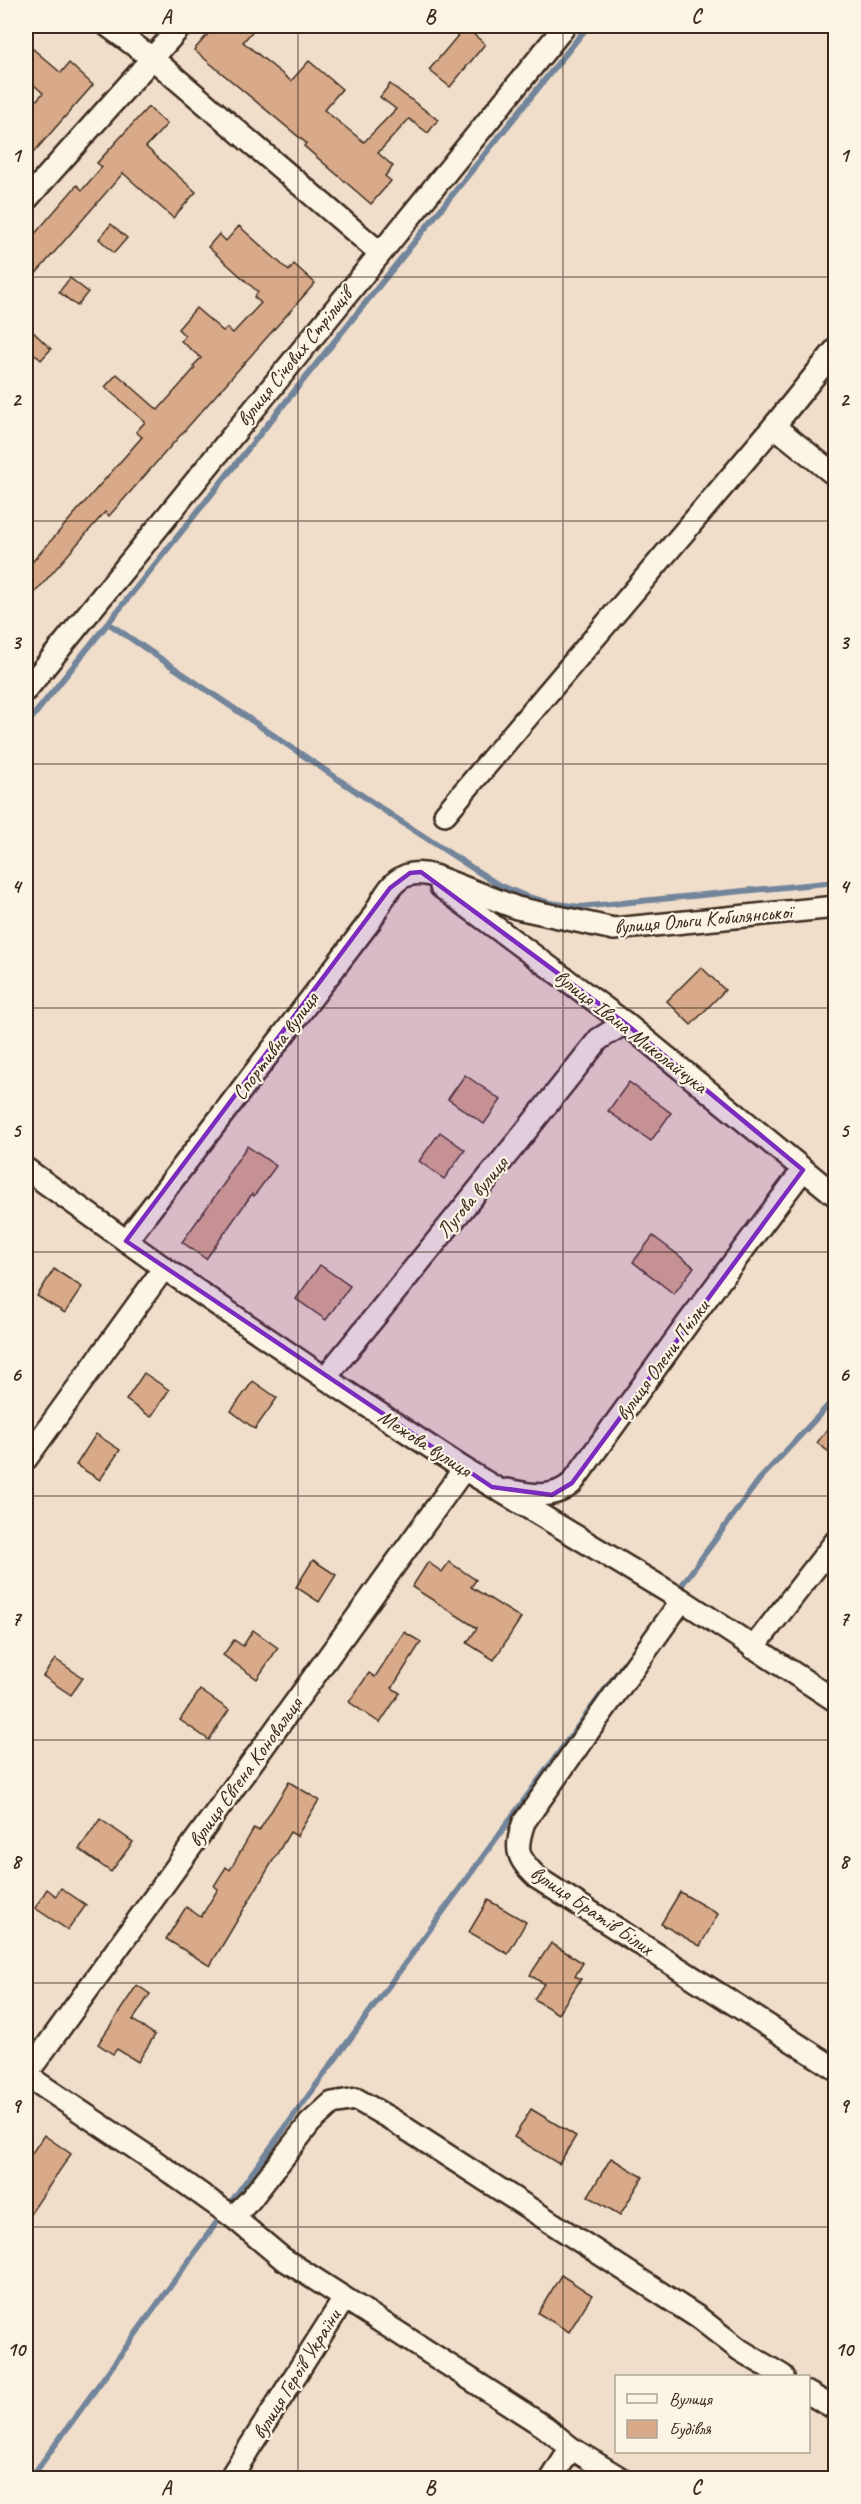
<svg xmlns="http://www.w3.org/2000/svg" width="861" height="2504" font-family="Caveat,sans-serif">
<style>
.lines{fill:none;stroke-linecap:round;stroke-linejoin:round}
.stream{stroke:#72859b;stroke-width:6}
.building{fill:#d8aa8a;stroke:#3b2a1e;stroke-width:1.5}
.minor-casing{stroke:#3b2a1e;stroke-width:26}
.minor{stroke:#fcf5e5;stroke-width:21}
.marked{fill:#7b2cbf;fill-opacity:0.2;stroke:#7b2cbf;stroke-width:4.5;stroke-linejoin:round}
.grid{fill:none;stroke:#3b2a1e;stroke-width:1.5;stroke-opacity:0.55}
.labels{text-anchor:middle;dominant-baseline:central;stroke-width:4.5;stroke-linejoin:round;paint-order:stroke}
.street-label{font-size:21px;fill:#3b2a1e;stroke:#fcf5e5}
.neatline{fill:none;stroke:#3b2a1e;stroke-width:2}
.grid-label{font-size:20px;text-anchor:middle;font-weight:bold;fill:#3b2a1e}
</style>
<rect width="100%" height="100%" fill="#f1deca"/>
<filter id="ink" filterUnits="userSpaceOnUse"><feTurbulence type="fractalNoise" baseFrequency=".0167" numOctaves="2"/><feDisplacementMap in="SourceGraphic" scale="12" xChannelSelector="R" yChannelSelector="G"/><feConvolveMatrix kernelMatrix="1 2 1 2 8 2 1 2 1" color-interpolation-filters="sRGB"/></filter>
<g filter="url(#ink)">
<g class="lines">
<g class="stream">
<path d="M 108,623 L 394,817 L 497,884 L 525,896 L 550,903 L 580,907 L 836,882"/>
<path d="M 26,725 L 588,26"/>
<path d="M 681,1586 L 759,1480 L 836,1397"/>
<path d="M 231,2202 L 625,1662"/>
<path d="M 31,2478 L 217,2222"/>
</g>
</g>
<g class="building">
<path d="M 215,26 L 257,26 L 243,42 L 291,81 L 309,61 L 342,89 L 324,110 L 364,142 L 396,109 L 380,97 L 390,84 L 438,120 L 428,133 L 409,119 L 378,153 L 393,166 L 385,176 L 391,181 L 371,204 L 304,146 L 306,143 L 194,50 Z"/>
<path d="M 465,27 L 485,44 L 450,87 L 429,70 Z"/>
<path d="M 26,43 L 61,73 L 69,63 L 93,85 L 26,161 L 26,112 L 43,93 L 26,78 Z"/>
<path d="M 148,107 L 167,124 L 146,147 L 196,192 L 173,218 L 123,173 L 26,285 L 26,244 L 77,185 L 82,190 L 102,167 L 97,163 Z"/>
<path d="M 111,224 L 127,238 L 114,253 L 99,239 Z"/>
<path d="M 239,226 L 289,271 L 294,264 L 315,283 L 109,516 L 105,512 L 26,603 L 26,569 L 142,437 L 136,432 L 145,422 L 105,387 L 117,374 L 158,410 L 195,368 L 193,366 L 201,358 L 181,341 L 185,336 L 178,329 L 196,308 L 223,331 L 227,328 L 233,333 L 261,303 L 254,297 L 258,292 L 208,247 L 219,234 L 226,241 Z"/>
<path d="M 70,278 L 88,292 L 77,306 L 59,292 Z"/>
<path d="M 26,325 L 51,349 L 41,360 L 26,346 Z"/>
<path d="M 701,967 L 725,990 L 691,1025 L 667,1001 Z"/>
<path d="M 465,1075 L 501,1100 L 484,1124 L 448,1099 Z"/>
<path d="M 629,1082 L 671,1113 L 651,1141 L 608,1111 Z"/>
<path d="M 440,1132 L 465,1150 L 444,1179 L 419,1161 Z"/>
<path d="M 247,1146 L 276,1166 L 254,1196 L 252,1194 L 206,1259 L 182,1242 L 228,1178 L 226,1177 Z"/>
<path d="M 653,1236 L 694,1267 L 674,1294 L 633,1262 Z"/>
<path d="M 320,1265 L 350,1286 L 326,1320 L 296,1299 Z"/>
<path d="M 54,1269 L 82,1287 L 65,1313 L 37,1296 Z"/>
<path d="M 144,1373 L 169,1390 L 151,1417 L 126,1400 Z"/>
<path d="M 253,1381 L 277,1398 L 255,1429 L 231,1411 Z"/>
<path d="M 836,1417 L 836,1457 L 817,1443 Z"/>
<path d="M 96,1434 L 120,1450 L 100,1480 L 76,1465 Z"/>
<path d="M 313,1560 L 336,1575 L 319,1602 L 296,1587 Z"/>
<path d="M 428,1562 L 442,1572 L 449,1562 L 476,1580 L 471,1587 L 521,1618 L 494,1660 L 467,1643 L 477,1628 L 412,1587 Z"/>
<path d="M 253,1630 L 278,1648 L 257,1679 L 223,1655 L 234,1640 L 243,1646 Z"/>
<path d="M 404,1632 L 421,1642 L 392,1688 L 400,1693 L 380,1723 L 349,1702 L 369,1673 L 375,1677 Z"/>
<path d="M 55,1659 L 83,1678 L 71,1695 L 43,1676 Z"/>
<path d="M 200,1690 L 229,1710 L 209,1740 L 180,1720 Z"/>
<path d="M 289,1782 L 319,1800 L 297,1836 L 290,1832 L 210,1966 L 166,1939 L 186,1907 L 201,1917 L 218,1889 L 214,1886 L 226,1867 L 230,1870 L 254,1828 L 259,1831 Z"/>
<path d="M 100,1819 L 133,1842 L 111,1872 L 79,1849 Z"/>
<path d="M 61,1888 L 86,1905 L 68,1930 L 35,1908 L 47,1889 L 56,1896 Z"/>
<path d="M 680,1892 L 718,1914 L 700,1946 L 661,1924 Z"/>
<path d="M 488,1900 L 526,1922 L 508,1954 L 469,1932 Z"/>
<path d="M 551,1943 L 583,1963 L 575,1976 L 581,1979 L 558,2014 L 534,1999 L 544,1984 L 530,1975 Z"/>
<path d="M 137,1985 L 150,1994 L 133,2020 L 155,2035 L 138,2062 L 117,2049 L 113,2054 L 98,2044 Z"/>
<path d="M 531,2109 L 576,2136 L 559,2164 L 514,2137 Z"/>
<path d="M 44,2135 L 71,2154 L 26,2220 L 26,2162 Z"/>
<path d="M 611,2158 L 643,2177 L 620,2215 L 588,2196 Z"/>
<path d="M 561,2275 L 592,2295 L 569,2332 L 538,2313 Z"/>
</g>
<g class="lines">
<defs>
<g id="minor">
<path d="M 108,26 L 152,58 L 379,252"/>
<path d="M 26,200 L 181,26"/>
<path d="M 774,426 L 836,476"/>
<path d="M 26,690 L 565,26"/>
<path d="M 445,814 L 774,426 L 836,349"/>
<path d="M 441,887 L 625,1023 L 836,1196"/>
<path d="M 26,1169 L 164,1268 L 325,1378 L 464,1469 L 682,1600 L 836,1701"/>
<path d="M 126,1241 L 371,920 C 387,892 396,865 434,876 L 517,908 L 614,929 L 836,907"/>
<path d="M 325,1378 L 518,1141 L 599,1039 L 625,1023"/>
<path d="M 26,1459 L 164,1268"/>
<path d="M 507,1490 C 531,1495 553,1500 572,1483 L 688,1323 L 803,1170"/>
<path d="M 682,1600 L 524,1822 C 514,1851 517,1858 539,1879 L 836,2069"/>
<path d="M 753,1648 L 836,1541"/>
<path d="M 26,2075 L 464,1469"/>
<path d="M 26,2075 L 153,2160 L 233,2217 L 282,2258 L 545,2427 L 571,2448 L 620,2478"/>
<path d="M 233,2217 L 250,2200 L 310,2123 L 332,2103 L 356,2099 L 391,2119 L 699,2318 L 740,2350 L 783,2376"/>
<path d="M 808,2393 L 836,2409"/>
<path d="M 230,2478 L 344,2299"/>
<path d="M 552,2478 L 571,2448"/>
</g>
</defs>
<use href="#minor" class="minor-casing"/>
<use href="#minor" class="minor"/>
</g>
</g>
<path class="marked" d="M 421,872 L 625,1023 L 803,1170 L 572,1483 L 552,1495 L 492,1487 L 126,1241 L 390,888 L 410,873 Z"/>
<path class="grid" d="M 298,26 L 298,2478M 563,26 L 563,2478M 26,277 L 836,277M 26,521 L 836,521M 26,764 L 836,764M 26,1008 L 836,1008M 26,1252 L 836,1252M 26,1496 L 836,1496M 26,1740 L 836,1740M 26,1983 L 836,1983M 26,2227 L 836,2227"/>
<g class="labels">
<g class="street-label">
<text transform="translate(294 357) rotate(-51)">вулиця Січових Стрільців</text>
<text transform="translate(703 919) rotate(-5)">вулиця Ольги Кобилянської</text>
<text transform="translate(631 1031) rotate(38)">вулиця Івана Миколайчука</text>
<text transform="translate(275 1046) rotate(-53)">Спортивна вулиця</text>
<text transform="translate(472 1197) rotate(-50)">Лугова вулиця</text>
<text transform="translate(662 1360) rotate(-54)">вулиця Олени Пчілки</text>
<text transform="translate(425 1443) rotate(33)">Межова вулиця</text>
<text transform="translate(245 1772) rotate(-54)">вулиця Євгена Коновальця</text>
<text transform="translate(592 1910) rotate(34)">вулиця Братів Білих</text>
<text transform="translate(296 2374) rotate(-58)">вулиця Героїв України</text>
</g>
</g>
<rect width="861" height="2504" fill="none" stroke="#fcf5e5" stroke-width="66"/>
<rect x="615" y="2375" width="195" height="78" fill="#fcf5e5" stroke="#afa495" stroke-width="1.5"/>
<rect x="627" y="2394" width="30" height="9" fill="#fcf5e5" stroke="#afa495" stroke-width="1.5"/>
<text x="669" y="2405" font-size="18" fill="#3b2a1e">Вулиця</text>
<rect x="627" y="2420" width="30" height="18" fill="#d8aa8a" stroke="#afa495" stroke-width="1.5"/>
<text x="669" y="2435" font-size="18" fill="#3b2a1e">Будівля</text>
<rect x="33" y="33" width="795" height="2438" class="neatline"/>
<g class="grid-label">
<text x="166" y="23">A</text>
<text x="430" y="23">B</text>
<text x="696" y="23">C</text>
<text x="16" y="162">1</text>
<text x="844" y="162">1</text>
<text x="16" y="406">2</text>
<text x="844" y="406">2</text>
<text x="16" y="649">3</text>
<text x="844" y="649">3</text>
<text x="16" y="893">4</text>
<text x="844" y="893">4</text>
<text x="16" y="1137">5</text>
<text x="844" y="1137">5</text>
<text x="16" y="1381">6</text>
<text x="844" y="1381">6</text>
<text x="16" y="1625">7</text>
<text x="844" y="1625">7</text>
<text x="16" y="1868">8</text>
<text x="844" y="1868">8</text>
<text x="16" y="2112">9</text>
<text x="844" y="2112">9</text>
<text x="16" y="2356">10</text>
<text x="844" y="2356">10</text>
<text x="166" y="2494">A</text>
<text x="430" y="2494">B</text>
<text x="696" y="2494">C</text>
</g>
</svg>
